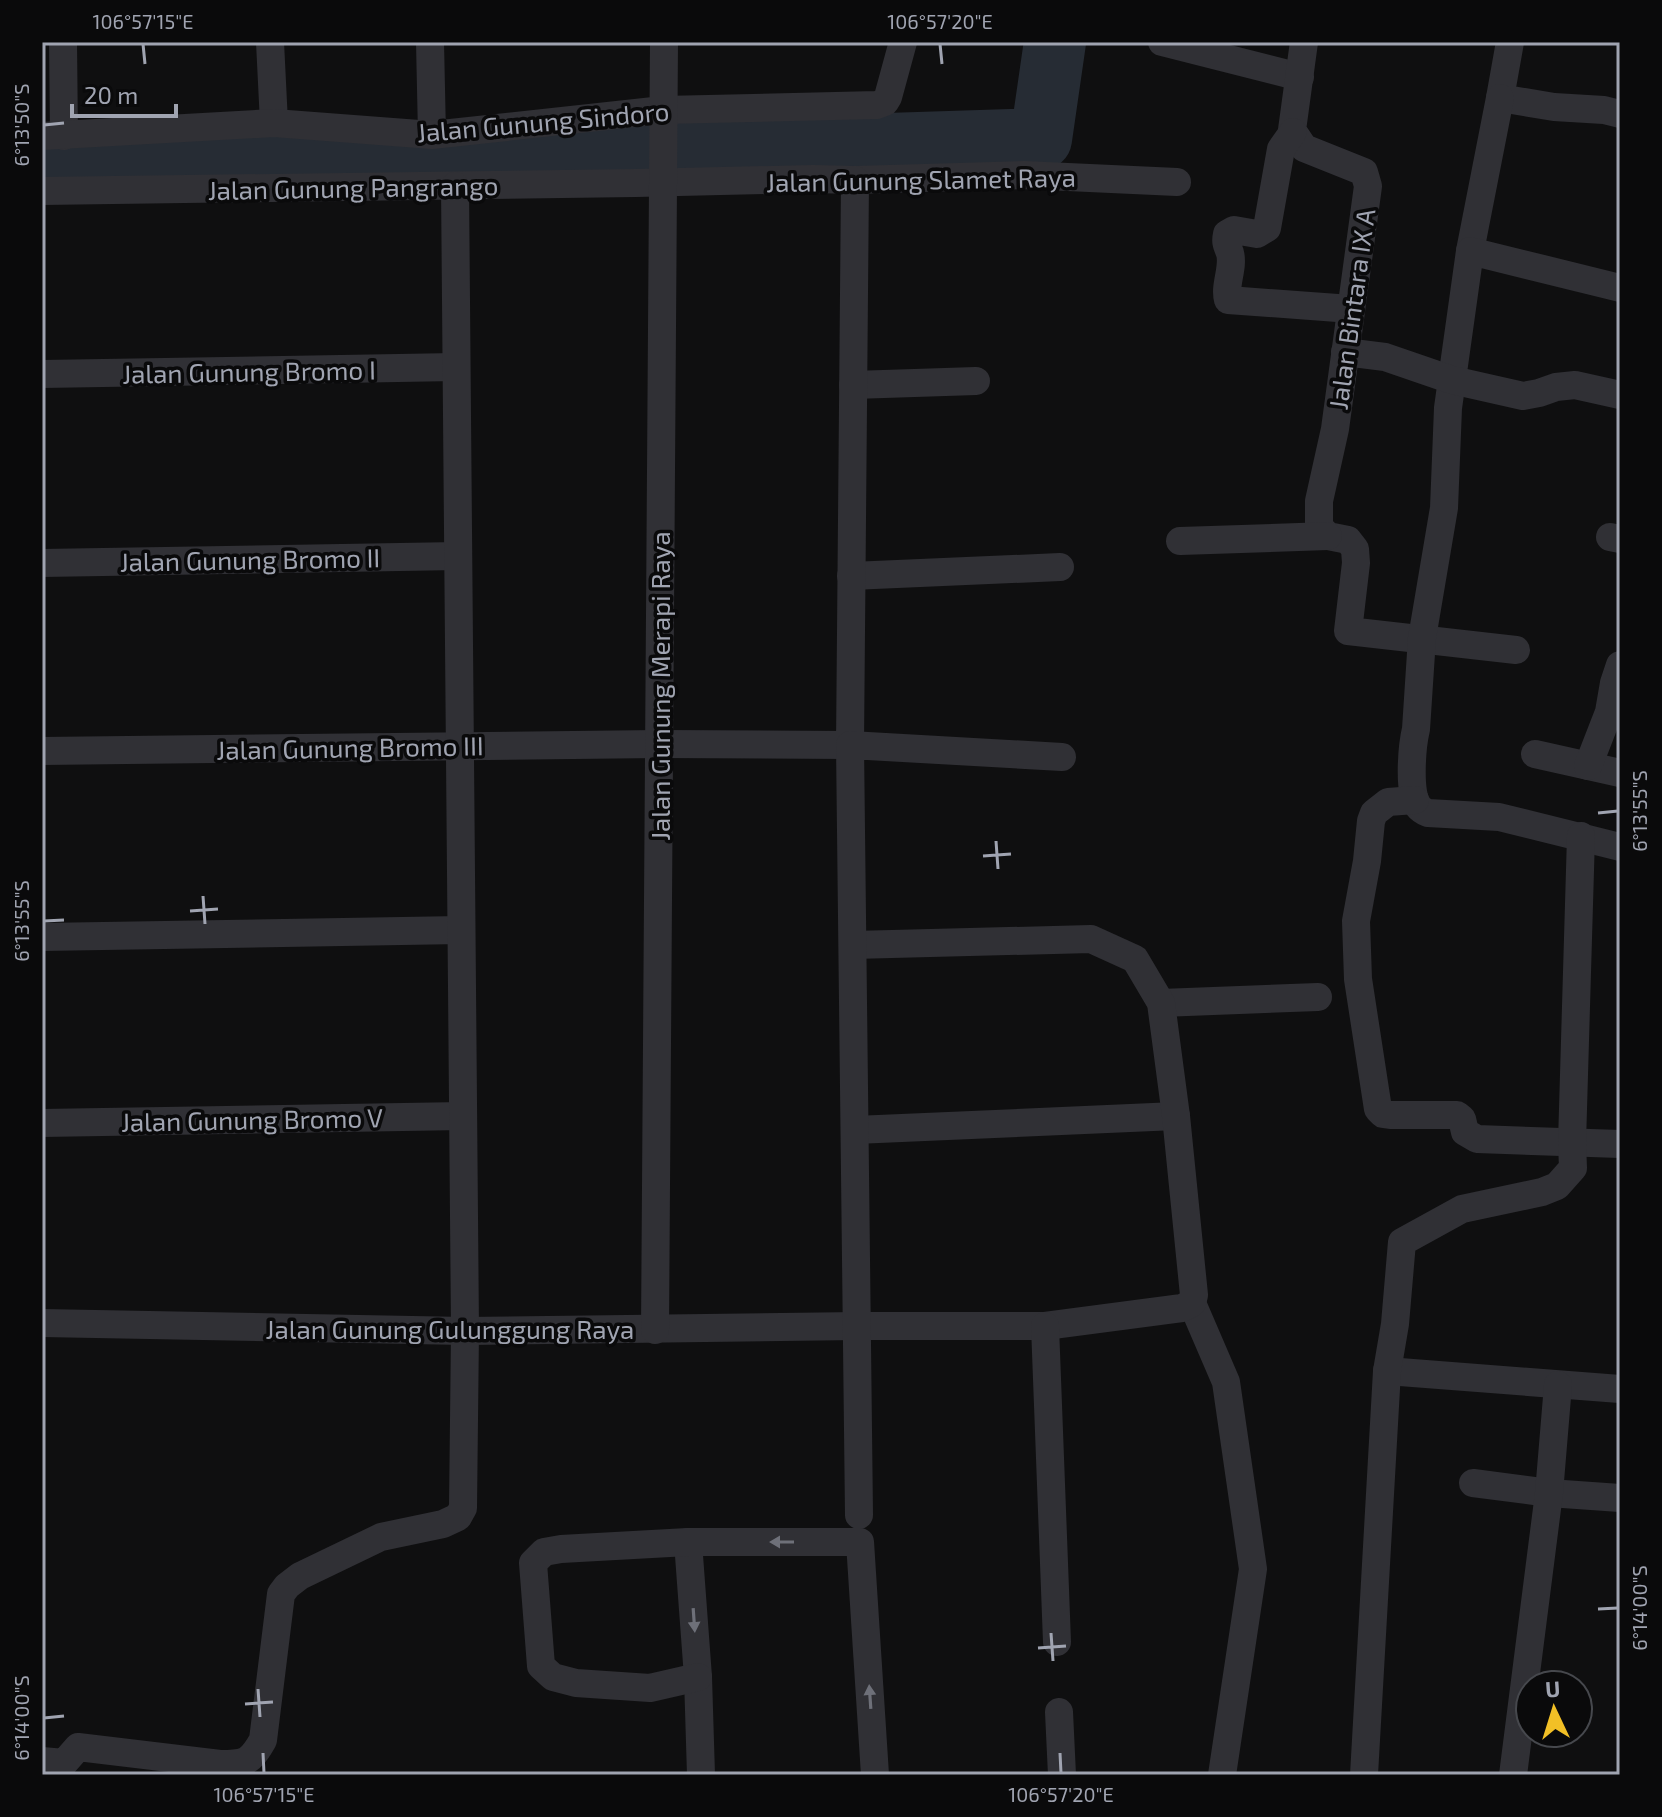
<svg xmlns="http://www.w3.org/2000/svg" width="1662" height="1817" font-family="'Exo 2',sans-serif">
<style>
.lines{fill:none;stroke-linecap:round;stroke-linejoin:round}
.river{stroke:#262c34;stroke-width:62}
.street{stroke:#303035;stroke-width:28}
.oneway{fill:#6e7079}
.ticks{fill:none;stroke:#a0a4b1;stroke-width:3}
.labels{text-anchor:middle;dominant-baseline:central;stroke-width:7;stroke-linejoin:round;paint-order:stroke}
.street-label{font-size:26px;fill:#a0a4b1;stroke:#0a0a0b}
.neatline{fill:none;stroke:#a0a4b1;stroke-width:3}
.ticks-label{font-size:20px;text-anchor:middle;fill:#a0a4b1}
</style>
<rect width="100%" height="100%" fill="#0f0f10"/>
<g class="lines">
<path class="river" d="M 42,155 L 640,152 L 1041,139 L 1055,42"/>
<g class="street">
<path d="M 63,42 L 64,136"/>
<path d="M 270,42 L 274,123"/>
<path d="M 430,42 L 432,135"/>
<path d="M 1162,42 L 1300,77"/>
<path d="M 1304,42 L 1292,130 L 1304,148 L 1364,172 L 1368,186 L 1335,429 L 1319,501 L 1319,527 L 1328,536 L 1348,540 L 1355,549 L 1356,563 L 1348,631 L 1516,650"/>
<path d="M 1510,42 L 1500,98 L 1554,107 L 1604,110 L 1620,114"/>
<path d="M 1293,132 L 1281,149 L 1267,228 L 1257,234 L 1234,230 L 1227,234 C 1225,243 1227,245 1230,253 C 1234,268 1224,285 1228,300 L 1351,309"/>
<path d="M 42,136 L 274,123 L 432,135 L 663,110 L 877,105 L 885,102 L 888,97 L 903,42"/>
<path d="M 42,191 L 636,183 L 813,179 L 855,180 L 1024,175 L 1177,182"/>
<path d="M 1470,251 L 1500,98"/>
<path d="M 1620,288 L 1470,251 L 1448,408 L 1444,508 L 1422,638 L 1416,729 C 1412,746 1408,791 1418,806 C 1421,810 1423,811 1428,813 L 1499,817 L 1620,847"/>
<path d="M 1345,352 L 1385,357 L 1452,380 L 1523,396 L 1539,393 L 1556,387 L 1575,385 L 1620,395"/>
<path d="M 42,374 L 456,367"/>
<path d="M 853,385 L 976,381"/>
<path d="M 1610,537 L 1620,539"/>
<path d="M 1180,541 L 1328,536"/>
<path d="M 42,563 L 458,556"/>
<path d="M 851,576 L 1060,567"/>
<path d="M 42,751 L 659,744 L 850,745 L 855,180"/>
<path d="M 1535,754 L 1620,773"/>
<path d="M 1588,766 L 1609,712 L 1614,683 L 1620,665"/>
<path d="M 1415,800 L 1388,802 L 1374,813 L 1371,821 L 1367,861 L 1356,921 L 1358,979 L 1378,1109 L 1383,1114 L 1390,1115 L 1457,1115 L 1462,1119 L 1465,1132 L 1477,1139 L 1620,1144"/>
<path d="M 42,937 L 461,930"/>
<path d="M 1161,1003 L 1318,997"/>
<path d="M 42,1123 L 463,1116"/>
<path d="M 855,1130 L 1176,1116"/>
<path d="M 1192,1303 L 1226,1382 L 1253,1569 L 1222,1775"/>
<path d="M 42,1323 L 465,1331 L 858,1326 L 1045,1326 L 1182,1308 L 1192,1303 L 1194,1295 L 1176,1116 L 1161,1003 L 1135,959 L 1091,939 L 853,945"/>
<path d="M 1045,1326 L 1057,1642"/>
<path d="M 655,1330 L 664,42"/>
<path d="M 1387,1371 L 1620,1389"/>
<path d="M 1473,1483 L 1549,1493 L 1620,1498"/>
<path d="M 859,1515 L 850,745 L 1062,757"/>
<path d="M 688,1542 L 698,1677 L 701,1775"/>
<path d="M 698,1677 L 650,1688 L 576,1683 L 553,1677 L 541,1666 L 533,1563 L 544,1552 L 561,1549 L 688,1542 L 860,1542 L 875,1775"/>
<path d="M 1059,1712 L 1062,1775"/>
<path d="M 42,1761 L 64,1763 L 78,1747 L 220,1764 C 245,1764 250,1763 263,1740 L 281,1594 L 287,1586 L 300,1576 L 381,1537 L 443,1524 L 458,1517 L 463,1508 L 465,1331 L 455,186"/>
<path d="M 1364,1775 L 1387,1371 L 1395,1324 L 1402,1242 L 1462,1209 L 1542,1192 L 1557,1186 L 1573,1168 L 1572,1143 L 1581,836"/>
<path d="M 1513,1775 L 1549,1493 L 1558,1385"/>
</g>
</g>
<defs><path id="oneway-solid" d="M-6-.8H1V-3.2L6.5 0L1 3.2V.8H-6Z" transform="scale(2)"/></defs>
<g class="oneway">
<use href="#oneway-solid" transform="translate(782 1542) rotate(180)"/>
<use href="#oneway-solid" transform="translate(694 1620) rotate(86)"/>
<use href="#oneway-solid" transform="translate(870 1697) rotate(-94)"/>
</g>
<path class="ticks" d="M 143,44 L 145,64M 940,44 L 942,64M 44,125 L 64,123M 1598,813 L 1618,811M 996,841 L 998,869M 983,856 L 1011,854M 203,896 L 205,924M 190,911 L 218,909M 44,921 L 64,920M 1598,1609 L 1618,1608M 1051,1633 L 1053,1661M 1038,1648 L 1066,1646M 258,1689 L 260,1717M 245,1704 L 273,1702M 44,1718 L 64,1716M 263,1753 L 264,1773M 1060,1753 L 1061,1773"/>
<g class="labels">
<g class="street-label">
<text transform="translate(543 121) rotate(-5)">Jalan Gunung Sindoro</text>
<text transform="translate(921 179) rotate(-1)">Jalan Gunung Slamet Raya</text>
<text transform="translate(353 187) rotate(-1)">Jalan Gunung Pangrango</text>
<text transform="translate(1351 309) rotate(-82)">Jalan Bintara IX A</text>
<text transform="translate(249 371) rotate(-1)">Jalan Gunung Bromo I</text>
<text transform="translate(250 559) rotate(-1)">Jalan Gunung Bromo II</text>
<text transform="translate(659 686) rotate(-90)">Jalan Gunung Merapi Raya</text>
<text transform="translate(350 747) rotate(-1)">Jalan Gunung Bromo III</text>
<text transform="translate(252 1119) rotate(-1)">Jalan Gunung Bromo V</text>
<text x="450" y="1328">Jalan Gunung Gulunggung Raya</text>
</g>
</g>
<rect width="1662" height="1817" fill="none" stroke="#0a0a0b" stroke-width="88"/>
<g transform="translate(1554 1709) rotate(356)"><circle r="38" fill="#0a0a0b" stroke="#46484d" stroke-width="2"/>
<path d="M0-6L14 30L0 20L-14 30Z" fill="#f2c026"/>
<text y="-12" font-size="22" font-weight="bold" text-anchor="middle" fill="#a0a4b1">U</text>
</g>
<path d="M72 104v12h104v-12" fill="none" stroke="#a0a4b1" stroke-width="4"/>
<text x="84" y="104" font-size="24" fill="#a0a4b1" stroke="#0a0a0b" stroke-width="6" paint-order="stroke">20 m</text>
<rect x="44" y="44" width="1574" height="1729" class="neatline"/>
<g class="ticks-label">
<text x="143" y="29">106°57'15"E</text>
<text x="940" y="29">106°57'20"E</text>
<text transform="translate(22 125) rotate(-90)" y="7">6°13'50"S</text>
<text transform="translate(1640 811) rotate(-90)" y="7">6°13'55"S</text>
<text transform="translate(22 921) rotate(-90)" y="7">6°13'55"S</text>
<text transform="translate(1640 1608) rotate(-90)" y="7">6°14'00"S</text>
<text transform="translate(22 1718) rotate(-90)" y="7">6°14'00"S</text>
<text x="264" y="1802">106°57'15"E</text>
<text x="1061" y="1802">106°57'20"E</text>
</g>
</svg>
